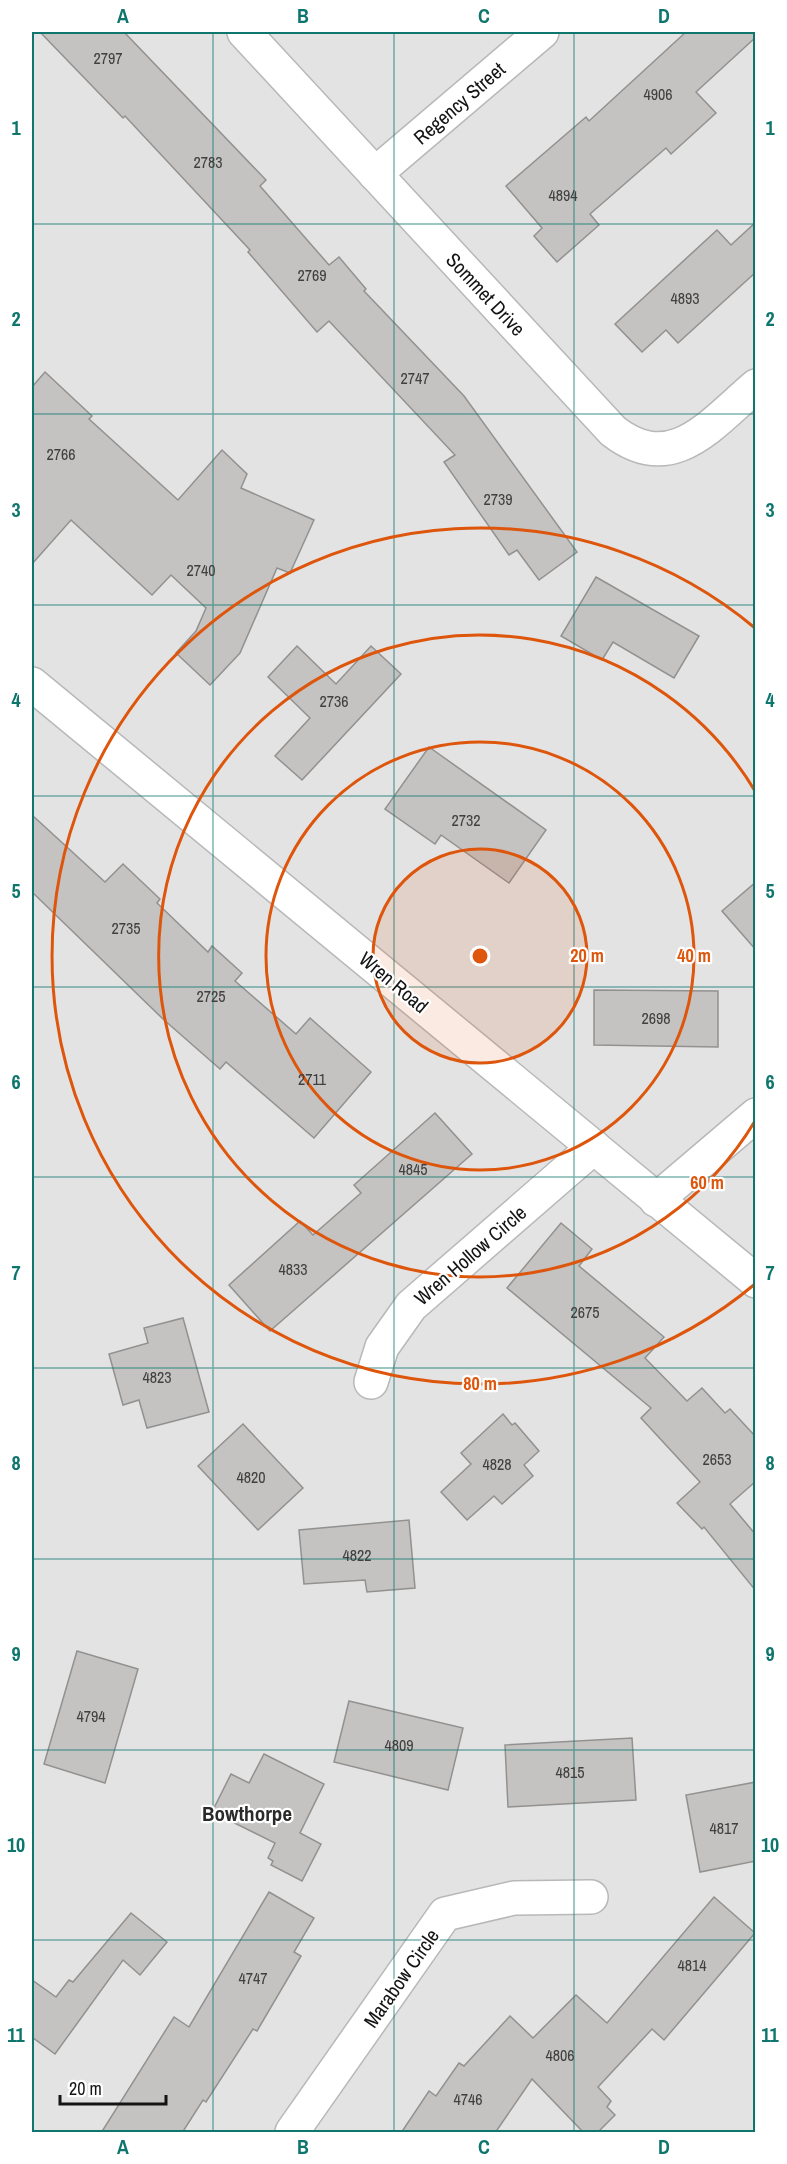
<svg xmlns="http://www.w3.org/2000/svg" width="787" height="2164" font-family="'Archivo Narrow',sans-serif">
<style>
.building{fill:#c4c3c2;stroke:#929190;stroke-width:1.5}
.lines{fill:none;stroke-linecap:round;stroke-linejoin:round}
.minor-casing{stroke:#b8b8b9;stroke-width:36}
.minor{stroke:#fff;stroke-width:33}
.grid{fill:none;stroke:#0f766e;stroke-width:1.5;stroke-opacity:0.55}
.ring{fill:none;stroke:#dd560c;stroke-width:3}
.labels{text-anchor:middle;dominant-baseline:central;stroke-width:4.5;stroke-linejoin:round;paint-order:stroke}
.number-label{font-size:16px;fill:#404040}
.street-label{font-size:20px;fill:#141414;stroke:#fff}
.neighbourhood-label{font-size:21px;font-weight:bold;fill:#2a2a2b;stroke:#fff}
.centre{fill:#dd560c;stroke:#fff;stroke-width:3}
.ring-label{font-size:18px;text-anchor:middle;font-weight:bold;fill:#dd560c;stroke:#fff;stroke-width:4.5;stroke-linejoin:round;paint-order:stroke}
.neatline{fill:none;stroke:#0f766e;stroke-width:2}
.grid-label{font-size:20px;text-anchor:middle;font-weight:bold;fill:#0f766e}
</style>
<rect width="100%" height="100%" fill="#e3e3e4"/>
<g class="building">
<path d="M 40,32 L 124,32 L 266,180 L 260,186 L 329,265 L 339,257 L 366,289 L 364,291 L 464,396 L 577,552 L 539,580 L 517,550 L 509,555 L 444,462 L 455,455 L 329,321 L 317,332 L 248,252 L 250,250 L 125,116 L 123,118 Z"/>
<path d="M 686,32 L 756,32 L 756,37 L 696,92 L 716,113 L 671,154 L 666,148 L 590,214 L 599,225 L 557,262 L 534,236 L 542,228 L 506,186 L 586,117 L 589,121 Z"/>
<path d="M 756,222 L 756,272 L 678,343 L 666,330 L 642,352 L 615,324 L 717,230 L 731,245 Z"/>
<path d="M 45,372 L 92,416 L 89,419 L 178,500 L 222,450 L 247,474 L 241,488 L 314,520 L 290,573 L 277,568 L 240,653 L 210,685 L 176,653 L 196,631 L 206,608 L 171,575 L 152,595 L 71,520 L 32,564 L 32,387 Z"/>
<path d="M 596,577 L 699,636 L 674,678 L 613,642 L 602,660 L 561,636 Z"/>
<path d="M 297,646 L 336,684 L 371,646 L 401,674 L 302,780 L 275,756 L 310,718 L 268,677 Z"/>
<path d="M 429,747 L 546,830 L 509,883 L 441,835 L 435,844 L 385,809 Z"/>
<path d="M 32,815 L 105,882 L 123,864 L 160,899 L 157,903 L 208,952 L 212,946 L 242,973 L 235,981 L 296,1034 L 310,1018 L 371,1072 L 314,1138 L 226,1062 L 220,1069 L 163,1019 L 32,892 Z"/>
<path d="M 756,882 L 756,950 L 722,911 Z"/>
<path d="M 594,990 L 718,991 L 718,1047 L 594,1045 Z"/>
<path d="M 435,1113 L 472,1154 L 270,1331 L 229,1285 L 300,1221 L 313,1235 L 361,1193 L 354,1185 Z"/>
<path d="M 561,1223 L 592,1249 L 579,1266 L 664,1337 L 645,1358 L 687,1401 L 702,1388 L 725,1413 L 730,1409 L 756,1437 L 756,1481 L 730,1504 L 756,1535 L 756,1591 L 704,1527 L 702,1529 L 677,1503 L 700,1482 L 641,1418 L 651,1408 L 507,1288 Z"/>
<path d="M 183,1318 L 209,1412 L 147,1428 L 139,1400 L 123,1405 L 109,1354 L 148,1343 L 144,1328 Z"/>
<path d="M 503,1414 L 512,1425 L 515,1423 L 539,1451 L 524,1465 L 533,1476 L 502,1504 L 494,1496 L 467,1520 L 441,1492 L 471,1464 L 461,1453 Z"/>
<path d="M 243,1424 L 303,1488 L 258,1530 L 198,1466 Z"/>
<path d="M 409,1520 L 415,1588 L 367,1592 L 365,1580 L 304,1584 L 299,1530 Z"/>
<path d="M 77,1651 L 138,1669 L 105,1783 L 44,1764 Z"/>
<path d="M 349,1701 L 463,1728 L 448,1790 L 334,1762 Z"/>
<path d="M 632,1738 L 636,1800 L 508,1807 L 505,1745 Z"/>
<path d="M 264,1754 L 324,1784 L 300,1833 L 321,1844 L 302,1881 L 271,1865 L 273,1861 L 268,1858 L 275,1843 L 212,1812 L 231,1774 L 249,1783 Z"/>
<path d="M 756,1782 L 756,1861 L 700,1872 L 686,1795 Z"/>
<path d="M 269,1892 L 314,1918 L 294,1952 L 301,1956 L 257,2031 L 253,2029 L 206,2102 L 203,2100 L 182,2133 L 101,2133 L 174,2017 L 189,2027 Z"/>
<path d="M 714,1897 L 755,1933 L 664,2040 L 652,2029 L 598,2087 L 611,2101 L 607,2107 L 615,2115 L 597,2133 L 584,2133 L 532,2079 L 495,2133 L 401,2133 L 429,2091 L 436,2096 L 459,2063 L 464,2066 L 510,2016 L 533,2038 L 576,1995 L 607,2023 Z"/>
<path d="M 131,1913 L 167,1942 L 140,1975 L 123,1960 L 55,2054 L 32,2037 L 32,1980 L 56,1997 L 69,1980 L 73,1982 Z"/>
</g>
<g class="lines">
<defs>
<g id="minor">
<path d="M 244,32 L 613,431 C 672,477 711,424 756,386"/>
<path d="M 375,174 L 542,32"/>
<path d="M 32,684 L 756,1281"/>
<path d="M 656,1200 L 756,1115"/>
<path d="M 371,1382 L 382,1347 L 411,1306 L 594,1147"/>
<path d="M 292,2132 L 445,1914 L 514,1898 L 591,1897"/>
</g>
</defs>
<use href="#minor" class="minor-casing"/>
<use href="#minor" class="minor"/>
</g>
<path class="grid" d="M 213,32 L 213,2132M 394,32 L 394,2132M 574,32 L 574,2132M 32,224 L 756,224M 32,414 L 756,414M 32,605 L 756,605M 32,796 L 756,796M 32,987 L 756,987M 32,1177 L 756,1177M 32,1368 L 756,1368M 32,1559 L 756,1559M 32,1750 L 756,1750M 32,1940 L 756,1940"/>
<circle cx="480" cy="956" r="107" fill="#dd560c" fill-opacity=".12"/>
<g class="ring">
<circle cx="480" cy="956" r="107"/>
<circle cx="480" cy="956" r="214"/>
<path d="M755 1121A321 321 0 1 1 755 791"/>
<path d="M755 1284A428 428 0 1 1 755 628"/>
</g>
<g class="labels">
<g class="number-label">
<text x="108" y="58">2797</text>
<text x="658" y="94">4906</text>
<text x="208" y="162">2783</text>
<text x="563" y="195">4894</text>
<text x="312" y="275">2769</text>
<text x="685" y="298">4893</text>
<text x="415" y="378">2747</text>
<text x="61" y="454">2766</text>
<text x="498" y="499">2739</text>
<text x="201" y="570">2740</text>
<text x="334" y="701">2736</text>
<text x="466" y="820">2732</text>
<text x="126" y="928">2735</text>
<text x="211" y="996">2725</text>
<text x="656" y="1018">2698</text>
<text x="312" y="1079">2711</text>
<text x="413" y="1169">4845</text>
<text x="293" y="1269">4833</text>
<text x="585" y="1312">2675</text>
<text x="157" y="1377">4823</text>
<text x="717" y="1459">2653</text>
<text x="497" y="1464">4828</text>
<text x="251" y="1477">4820</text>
<text x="357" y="1555">4822</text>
<text x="91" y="1716">4794</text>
<text x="399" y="1745">4809</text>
<text x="570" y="1772">4815</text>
<text x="724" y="1828">4817</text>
<text x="692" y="1965">4814</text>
<text x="253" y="1978">4747</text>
<text x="560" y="2055">4806</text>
<text x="468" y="2099">4746</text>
</g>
<g class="street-label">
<text transform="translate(459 103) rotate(-41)">Regency Street</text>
<text transform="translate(486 294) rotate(47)">Sommet Drive</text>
<text transform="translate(394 982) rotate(40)">Wren Road</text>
<text transform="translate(470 1255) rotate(-41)">Wren Hollow Circle</text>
<text transform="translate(401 1978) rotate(-55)">Marabow Circle</text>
</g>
<g class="neighbourhood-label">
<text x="247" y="1813">Bowthorpe</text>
</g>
</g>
<circle cx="480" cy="956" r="9" class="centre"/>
<g class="ring-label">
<text x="587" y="962">20 m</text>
<text x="694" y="962">40 m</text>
<text x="707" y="1189">60 m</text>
<text x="480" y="1390">80 m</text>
</g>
<rect width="787" height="2164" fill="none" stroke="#ffffff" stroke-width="66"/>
<path d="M60 2095v9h106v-9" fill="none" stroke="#141414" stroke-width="3"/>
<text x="69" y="2095" font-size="18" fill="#141414" stroke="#ffffff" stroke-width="4.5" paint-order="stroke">20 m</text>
<rect x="33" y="33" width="721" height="2098" class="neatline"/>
<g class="grid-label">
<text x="123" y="23">A</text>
<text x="303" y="23">B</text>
<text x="484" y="23">C</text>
<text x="664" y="23">D</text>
<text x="16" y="135">1</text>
<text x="770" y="135">1</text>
<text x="16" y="326">2</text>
<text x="770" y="326">2</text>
<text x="16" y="517">3</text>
<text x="770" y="517">3</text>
<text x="16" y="707">4</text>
<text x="770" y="707">4</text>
<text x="16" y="898">5</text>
<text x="770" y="898">5</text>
<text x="16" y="1089">6</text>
<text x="770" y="1089">6</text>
<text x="16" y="1280">7</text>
<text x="770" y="1280">7</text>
<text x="16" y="1470">8</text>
<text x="770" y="1470">8</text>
<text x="16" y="1661">9</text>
<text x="770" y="1661">9</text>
<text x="16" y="1852">10</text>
<text x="770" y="1852">10</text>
<text x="16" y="2042">11</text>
<text x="770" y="2042">11</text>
<text x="123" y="2154">A</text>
<text x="303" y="2154">B</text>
<text x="484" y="2154">C</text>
<text x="664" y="2154">D</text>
</g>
</svg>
